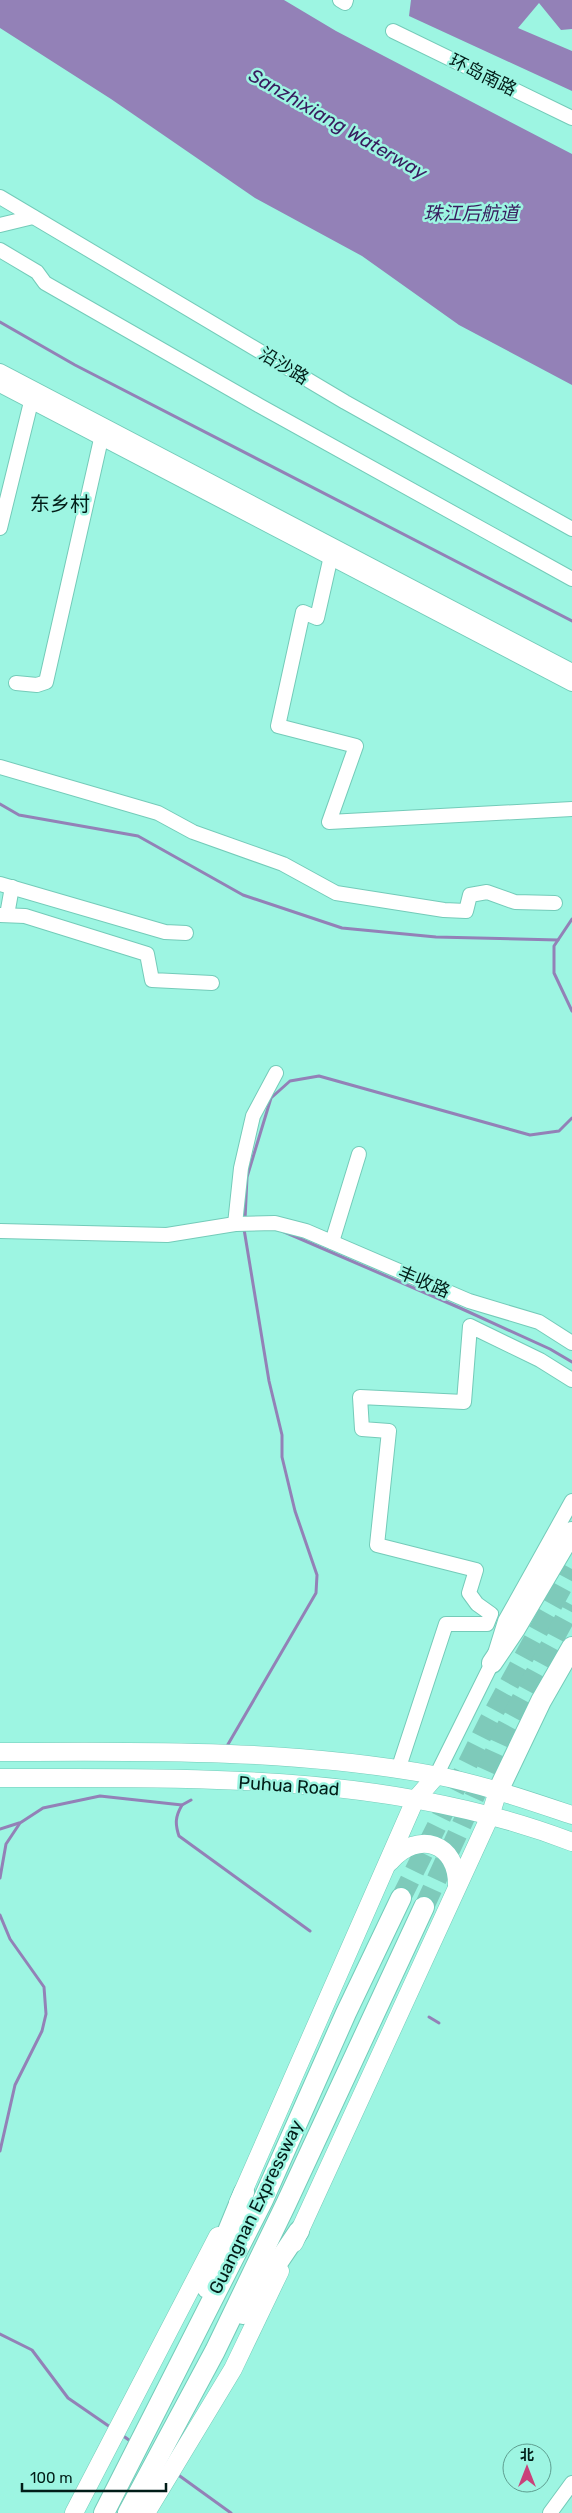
<svg xmlns="http://www.w3.org/2000/svg" width="572" height="2513" font-family="Rubik,'Noto Sans SC',sans-serif">
<style>
.water{fill:#9381b7}
.lines{fill:none;stroke-linecap:round;stroke-linejoin:round}
.stream{stroke:#9381b7;stroke-width:3}
.highway-tunnel{stroke:#7ecaba;stroke-width:20;stroke-dasharray:20 10;stroke-linecap:butt}
.minor-casing{stroke:#74cbb9;stroke-width:16}
.major-casing{stroke:#74cbb9;stroke-width:19}
.highway-casing{stroke:#74cbb9;stroke-width:22}
.minor{stroke:#fff;stroke-width:14}
.major{stroke:#fff;stroke-width:18}
.highway{stroke:#fff;stroke-width:20}
.labels{text-anchor:middle;dominant-baseline:central;stroke-width:5;stroke-linejoin:round;paint-order:stroke}
.street-label{font-size:18px;fill:#021d18;stroke:#9df5e2}
.water-label{font-size:19px;font-style:italic;fill:#381c5e;stroke:#9df5e2}
.quarter-label{font-size:20px;fill:#021d18;stroke:#9df5e2}
</style>
<rect width="100%" height="100%" fill="#9df5e2"/>
<g class="water">
<path d="M 0,0 L 284,0 L 336,31 L 572,154 L 572,385 L 459,325 L 362,256 L 255,198 L 111,99 L 0,28 Z"/>
<path d="M 411,0 L 572,0 L 572,29 L 561,30 L 539,3 L 518,28 L 572,51 L 572,91 L 409,16 Z"/>
</g>
<g class="lines">
<g class="stream">
<path d="M 0,322 L 75,365 L 572,621"/>
<path d="M 0,804 L 19,815 L 138,836 L 243,895 L 342,928 L 436,937 L 558,940"/>
<path d="M 572,919 L 554,946 L 554,973 L 572,1011"/>
<path d="M 245,1220 L 247,1177 L 271,1098 L 290,1081 L 319,1076 L 530,1135 L 559,1131 L 572,1118"/>
<path d="M 282,1231 L 460,1308 L 550,1349 L 572,1362"/>
<path d="M 227,1746 L 316,1593 L 317,1575 L 295,1511 L 282,1457 L 282,1435 L 269,1381 L 244,1229"/>
<path d="M 182,1805 C 175,1817 175,1824 179,1836 L 310,1931"/>
<path d="M 0,1829 L 19,1823"/>
<path d="M 0,1878 L 6,1844 L 20,1823 L 43,1808 L 100,1796 L 182,1805 L 191,1800"/>
<path d="M 0,1915 L 10,1939 L 44,1987 L 46,2014 L 42,2031 L 15,2085 L 0,2151"/>
<path d="M 429,2017 L 439,2023"/>
<path d="M 0,2334 L 32,2350 L 68,2398 L 113,2429"/>
<path d="M 122,2435 L 133,2443"/>
<path d="M 177,2474 L 231,2513"/>
</g>
<g class="highway-tunnel">
<path d="M 401,1898 L 489,1721 L 572,1569"/>
<path d="M 424,1907 L 505,1730 L 572,1605"/>
</g>
<defs>
<g id="minor">
<path d="M 340,0 L 345,3 L 346,0"/>
<path d="M 393,31 L 572,118"/>
<path d="M 0,197 L 345,402 L 572,529"/>
<path d="M 0,225 L 33,217"/>
<path d="M 0,250 L 37,272 L 45,283 L 260,406 L 572,579"/>
<path d="M 0,371 L 572,671"/>
<path d="M 0,385 L 572,684"/>
<path d="M 0,528 L 31,402"/>
<path d="M 331,556 L 317,618 L 303,612 L 278,726 L 356,746 L 329,822 L 572,809"/>
<path d="M 16,683 L 37,685 L 46,682 L 101,439"/>
<path d="M 0,767 L 158,813 L 193,832 L 283,864 L 336,893 L 444,910 L 466,911 L 470,895 L 487,892 L 515,902 L 555,903"/>
<path d="M 0,884 L 165,932 L 186,933"/>
<path d="M 0,915 L 25,916 L 147,954 L 152,980 L 212,983"/>
<path d="M 7,915 L 12,887"/>
<path d="M 235,1224 L 241,1168 L 253,1116 L 276,1073"/>
<path d="M 0,1231 L 167,1235 L 235,1224 L 275,1223 L 306,1231 L 469,1301 L 539,1322 L 572,1343"/>
<path d="M 332,1242 L 359,1154"/>
<path d="M 398,1770 L 446,1624 L 487,1624 L 491,1614 L 477,1604 L 469,1593 L 476,1570 L 377,1545 L 389,1431 L 362,1429 L 360,1397 L 464,1402 L 470,1326 L 540,1360 L 572,1380"/>
<path d="M 436,1776 L 492,1663 L 505,1621 L 572,1501"/>
<path d="M 550,2513 L 572,2483"/>
</g>
<g id="major">
<path d="M 0,1752 C 145,1751 291,1749 434,1775 C 481,1784 527,1800 572,1815"/>
<path d="M 0,1778 C 191,1778 390,1772 572,1842"/>
<path d="M 390,1862 C 418,1829 458,1843 457,1886"/>
<path d="M 238,2203 L 415,1800 L 436,1776"/>
<path d="M 294,2243 L 490,1816 L 498,1791"/>
<path d="M 74,2513 L 218,2236"/>
<path d="M 146,2513 L 233,2369 L 280,2271"/>
</g>
<g id="highway">
<path d="M 492,1663 L 515,1629 L 572,1532"/>
<path d="M 498,1791 L 541,1701 L 572,1647"/>
<path d="M 207,2288 L 214,2265 L 244,2192"/>
<path d="M 243,2314 L 299,2231"/>
<path d="M 104,2513 L 263,2200 L 346,2013 L 401,1898"/>
<path d="M 128,2513 L 215,2351 L 286,2204 L 424,1907"/>
</g>
</defs>
<use href="#minor" class="minor-casing"/>
<use href="#major" class="major-casing"/>
<use href="#highway" class="highway-casing"/>
<use href="#minor" class="minor"/>
<use href="#major" class="major"/>
<use href="#highway" class="highway"/>
</g>
<g class="labels">
<g class="street-label">
<text transform="translate(483 75) rotate(26)">环岛南路</text>
<text transform="translate(284 366) rotate(31)">沿沙路</text>
<text transform="translate(424 1282) rotate(23)">丰收路</text>
<text transform="translate(289 1786) rotate(4)">Puhua Road</text>
<text transform="translate(256 2207) rotate(-64)">Guangnan Expressway</text>
</g>
<g class="water-label">
<text transform="translate(338 124) rotate(30)">Sanzhixiang Waterway</text>
<text x="471" y="213">珠江后航道</text>
</g>
<g class="quarter-label">
<text x="60" y="504">东乡村</text>
</g>
</g>
<g transform="translate(527 2468)"><circle r="24" fill="#9df5e2" stroke="#5f9f91"/>
<path d="M0-4L9 19L0 12L-9 19Z" fill="#ca417a"/>
<text y="-8" font-size="14" font-weight="bold" text-anchor="middle" fill="#021d18">北</text>
</g>
<path d="M22 2483v8h144v-8" fill="none" stroke="#021d18" stroke-width="2.5"/>
<text x="30" y="2483" font-size="15" fill="#021d18" stroke="#9df5e2" stroke-width="4" paint-order="stroke">100 m</text>
</svg>
